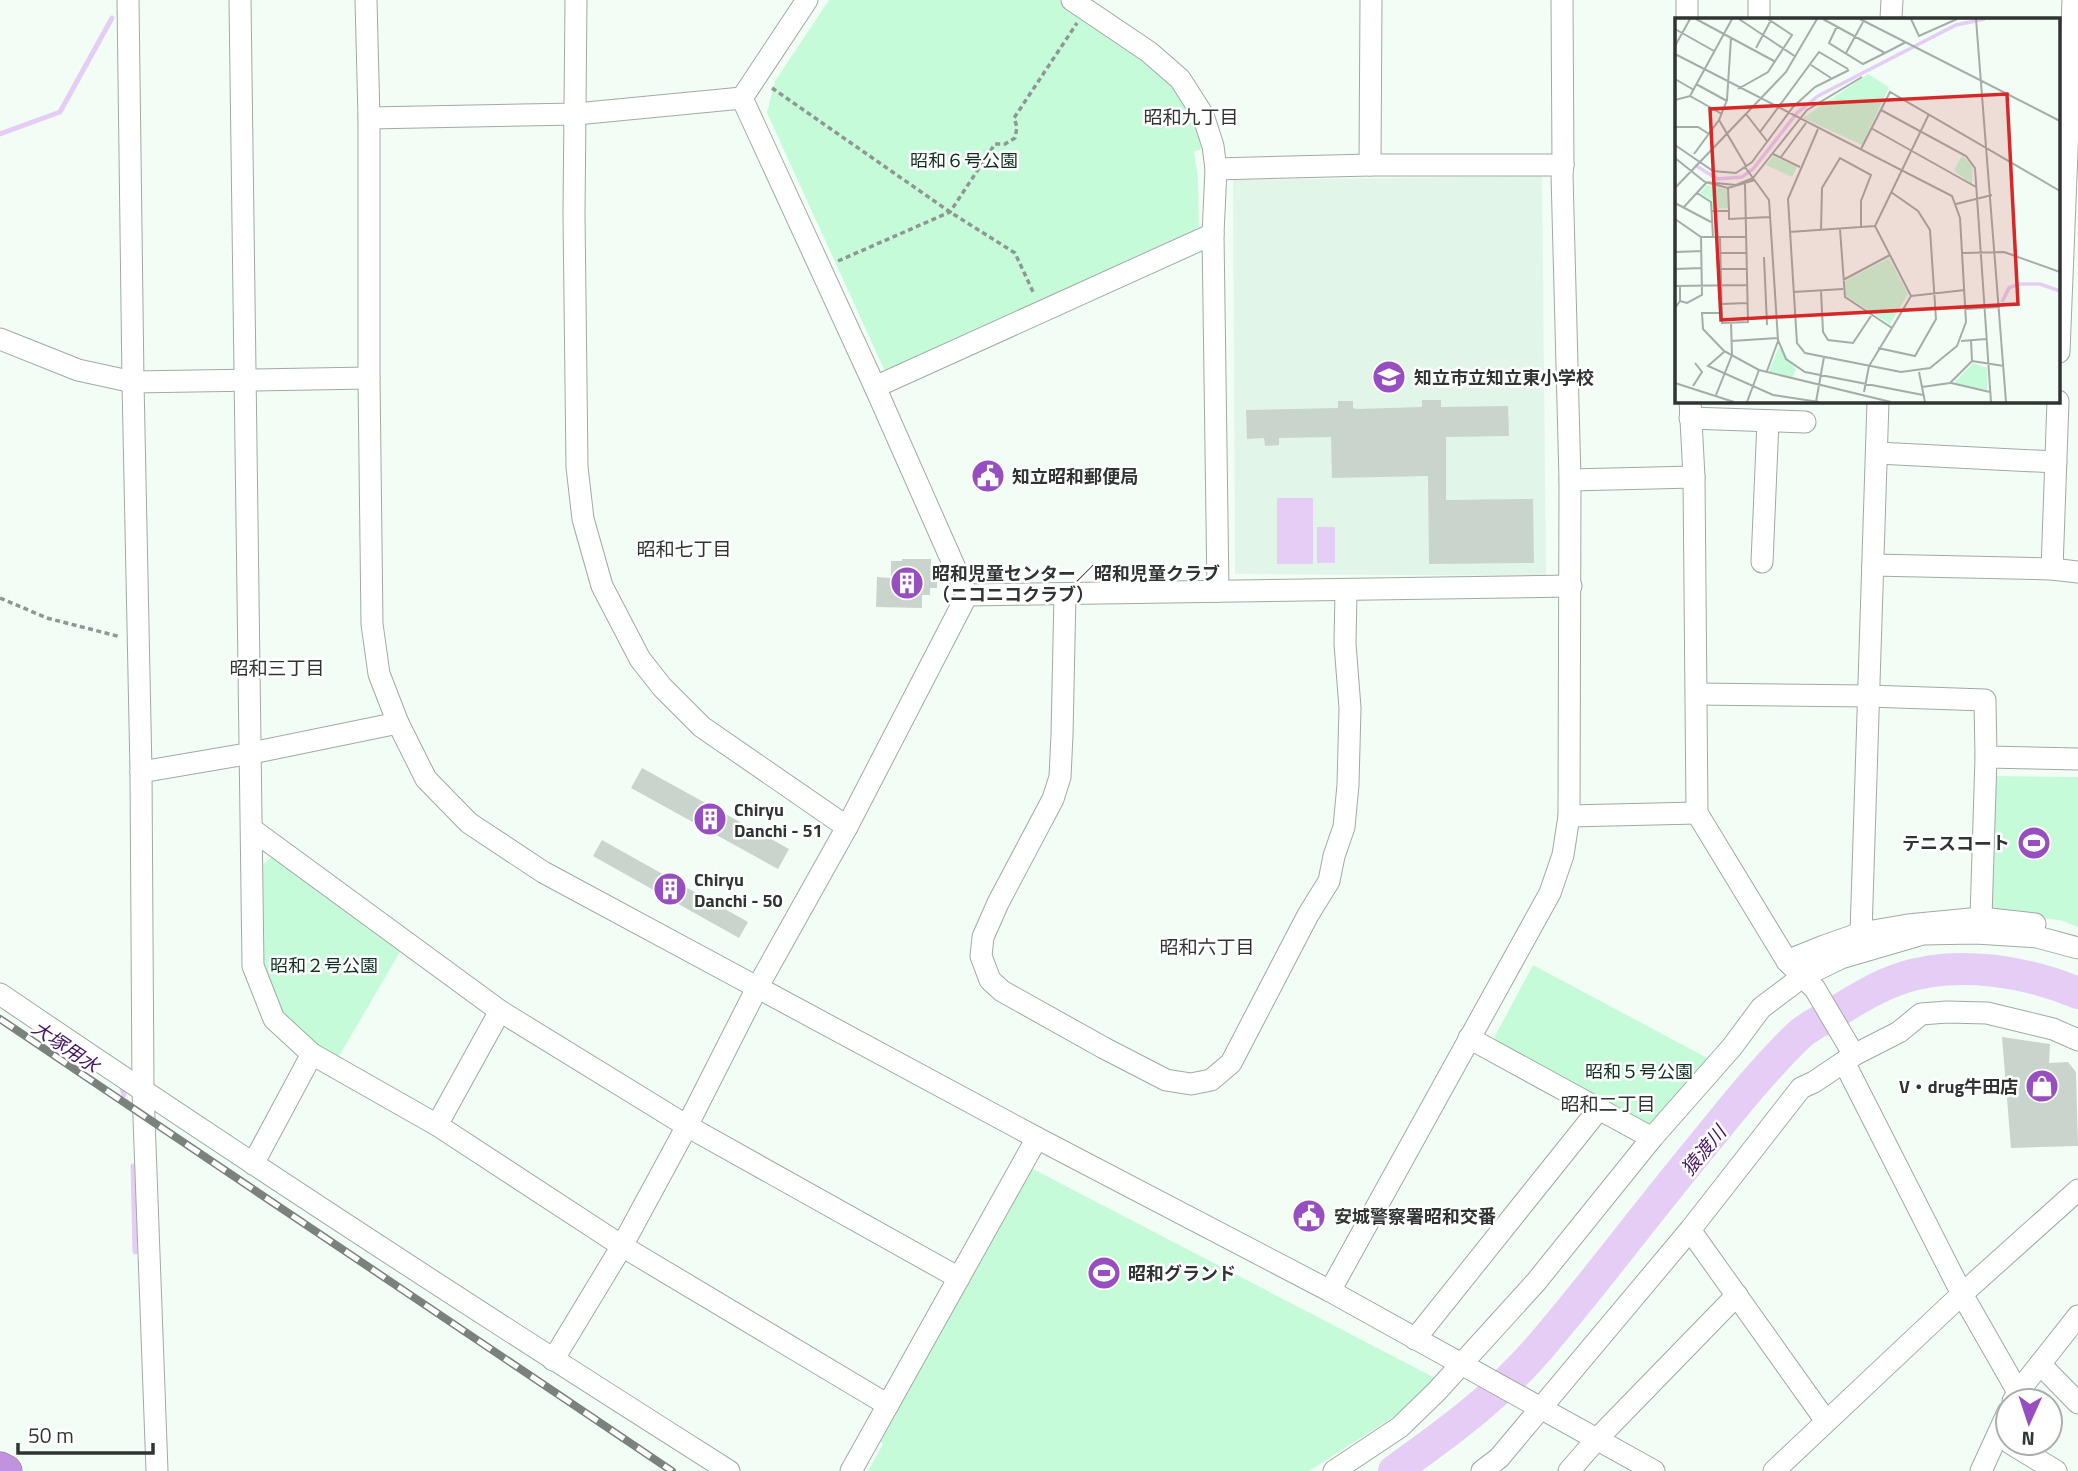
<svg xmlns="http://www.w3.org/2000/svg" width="2078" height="1471" font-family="'Titillium Web','Noto Sans JP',sans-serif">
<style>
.built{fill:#e2f5e9}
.green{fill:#c6fbda}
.water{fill:#e5cdf5}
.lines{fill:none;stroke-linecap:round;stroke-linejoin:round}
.stream{stroke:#e5cdf5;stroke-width:5}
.river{stroke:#e5cdf5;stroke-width:32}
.building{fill:#c9d4cd}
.minor-casing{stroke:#a0aaa3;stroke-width:23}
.highway-casing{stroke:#8e72a2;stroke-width:33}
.path{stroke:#909793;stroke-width:3.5;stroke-dasharray:5 3.5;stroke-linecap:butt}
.minor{stroke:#fff;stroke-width:21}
.highway{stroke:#c193de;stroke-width:32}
.rail-casing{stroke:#7b827e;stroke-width:8}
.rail{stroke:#fff;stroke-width:5;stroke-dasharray:16;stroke-linecap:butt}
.labels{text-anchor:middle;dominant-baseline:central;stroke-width:5;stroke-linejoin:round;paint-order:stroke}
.park-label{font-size:18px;fill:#0f311f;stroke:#fff}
.poi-label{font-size:18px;font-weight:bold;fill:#303432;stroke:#fff;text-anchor:start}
.neighbourhood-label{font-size:19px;fill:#303432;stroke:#fff}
.water-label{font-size:19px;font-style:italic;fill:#481662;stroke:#fff}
.inset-river{fill:none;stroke:#e5cdf5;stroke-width:3.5}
.inset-road{fill:none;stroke:#a4ada8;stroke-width:2}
.view{fill:#d62828;fill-opacity:0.15;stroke:#d62828;stroke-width:3.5}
.inset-edge{fill:none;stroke:#303432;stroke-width:3.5}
</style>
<rect width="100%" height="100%" fill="#f2fdf6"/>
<path class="built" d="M 1542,176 L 1546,576 L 1235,574 L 1233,180 Z"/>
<g class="green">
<path d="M 829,0 L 1060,0 L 1143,56 L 1177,86 L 1195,116 L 1206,147 L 1194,152 L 1198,179 L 1199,226 L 1196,229 L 889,369 L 884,369 L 767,113 L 775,81 Z"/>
<path d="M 1991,776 L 2078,777 L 2078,927 L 2060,920 L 1999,914 L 1989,908 Z"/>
<path d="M 275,855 L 401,950 L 338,1058 L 298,1032 L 282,1016 L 264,970 L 263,864 Z"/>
<path d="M 1533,965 L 1711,1060 L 1654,1124 L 1646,1125 L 1496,1042 L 1495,1036 Z"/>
<path d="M 1033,1169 L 1433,1377 L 1429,1394 L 1309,1471 L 868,1471 L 883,1444 L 872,1434 Z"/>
</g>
<g class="water">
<rect x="1277" y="498" width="36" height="66"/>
<rect x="1317" y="527" width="18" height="36"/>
</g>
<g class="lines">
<g class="stream">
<path d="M 0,134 L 60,112 L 112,18"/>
<path d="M 121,1084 L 124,1095"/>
<path d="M 133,1166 L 135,1252"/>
</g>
<path class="river" d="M 1394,1471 C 1446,1434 1497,1397 1539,1348 C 1595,1283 1647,1212 1702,1146 C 1732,1109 1762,1071 1796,1038 C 1806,1027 1823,1020 1836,1012 C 1857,999 1878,986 1902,978 C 1957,960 2026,971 2078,993"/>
</g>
<g class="building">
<path d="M 1422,400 L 1441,400 L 1441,407 L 1508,406 L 1509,436 L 1446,437 L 1446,500 L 1533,499 L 1534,563 L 1429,564 L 1428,476 L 1332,478 L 1331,437 L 1279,438 L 1279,445 L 1265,446 L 1264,438 L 1247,439 L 1246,410 L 1338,408 L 1338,401 L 1353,401 L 1353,408 L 1357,409 L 1422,407 Z"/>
<path d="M 902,559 L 931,559 L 931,573 L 937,573 L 937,588 L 930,588 L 930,595 L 922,595 L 922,608 L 876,607 L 877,577 L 891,578 L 891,561 L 902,561 Z"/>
<path d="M 642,768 L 789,849 L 778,869 L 631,788 Z"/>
<path d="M 602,840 L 748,922 L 739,938 L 593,856 Z"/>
<path d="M 2002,1037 L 2050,1044 L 2049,1063 L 2068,1062 L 2076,1072 L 2078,1146 L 2011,1148 Z"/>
</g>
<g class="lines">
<defs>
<g id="minor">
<path d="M 128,0 L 133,382 L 141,772 L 143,1091 L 157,1471"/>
<path d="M 240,0 L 253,966 L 274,1019 L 312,1054 L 437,1125 L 622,1246 L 888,1405"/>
<path d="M 366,0 L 369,118 L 369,378 L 372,624 L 379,674 L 398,723 L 426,779 L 469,823 L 543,872 L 1037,1138 L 1330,1291 L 1654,1471"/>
<path d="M 576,0 L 574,214 L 577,467 L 583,519 L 602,586 L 640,659 L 662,687 L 702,727 L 847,827"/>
<path d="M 1072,0 L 1149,52 L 1180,79 L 1203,115 L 1213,146 L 1216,169 L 1213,234 L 1218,591"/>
<path d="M 1687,0 L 1687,19"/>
<path d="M 1759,0 L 1759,19"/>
<path d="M 1891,19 L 1892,0"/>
<path d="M 742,98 L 807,0"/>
<path d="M 369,118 L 576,114 L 742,98"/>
<path d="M 1370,165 L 1371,0"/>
<path d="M 1216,169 L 1370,165 L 1563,165"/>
<path d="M 0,339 L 78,370 L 133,382 L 369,378"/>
<path d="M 2059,352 L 2073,0"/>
<path d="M 875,387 L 1213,234"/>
<path d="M 1690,401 L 1694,477 L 1697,813 L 1787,961 L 1815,989 L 1854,1055"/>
<path d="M 1690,418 L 1805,422"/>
<path d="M 1877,453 L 2056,462"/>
<path d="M 1570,480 L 1694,477"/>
<path d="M 1762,562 L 1768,421"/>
<path d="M 1873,565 L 2052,569 L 2078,572"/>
<path d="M 2052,569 L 2058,401"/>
<path d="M 1065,594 L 1062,735 L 1060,777 L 1053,799 L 998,903 L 983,937 L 981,956 L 990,980 L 1002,991 L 1104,1048 L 1166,1080 L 1191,1084 L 1211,1080 L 1231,1063 L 1308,915 L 1329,881 L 1334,856 L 1344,827 L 1348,785 L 1350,708 L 1345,644 L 1346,590"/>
<path d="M 967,595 L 1571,586"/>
<path d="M 1697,694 L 1868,696 L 1985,700 L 1986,757 L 2078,759"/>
<path d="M 141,772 L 252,753 L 398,723"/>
<path d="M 1569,816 L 1697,813"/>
<path d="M 253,830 L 500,1011 L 687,1126 L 959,1278"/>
<path d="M 1981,918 L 1986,757"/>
<path d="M 1861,933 L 1878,401"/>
<path d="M 1787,961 L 1824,946 L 1861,933 L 1908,925 L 1981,918 L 2035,924"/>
<path d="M 0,994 C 240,1157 484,1316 729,1471"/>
<path d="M 1469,1038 L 1652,1138"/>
<path d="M 1844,1062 L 1962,1294 L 2018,1392"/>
<path d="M 437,1125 L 500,1011"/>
<path d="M 253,1164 L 312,1054"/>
<path d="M 1690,1230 L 1826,1421"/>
<path d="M 1330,1291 L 1550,893 L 1563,855 L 1569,816 L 1570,480 L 1562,174 L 1563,165 L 1562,0"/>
<path d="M 1415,1339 L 1599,1109"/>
<path d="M 553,1360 L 622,1246 L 687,1126 L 757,988 L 847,827 L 967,595 L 875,387 L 742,98"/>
<path d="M 2040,1364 L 2078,1403"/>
<path d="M 2013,1401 L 2018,1392 L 2078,1316"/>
<path d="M 2010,1443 L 2056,1471"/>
<path d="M 851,1471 L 1037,1138"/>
<path d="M 1334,1471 L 1400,1427 L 1437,1391 L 1536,1282 L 1652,1138 L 1732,1047 L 1761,1008 L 1802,977 L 1841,958 L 1923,934 L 1976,933 L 2037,937 L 2078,948"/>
<path d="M 1482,1471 L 1499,1458 L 1690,1230 L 1801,1088 L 1814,1082 L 1854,1055 L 1899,1032 L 1921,1014 L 1947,1012 L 1987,1013 L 2053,1029 L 2078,1040"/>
<path d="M 1569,1471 L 1597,1439 L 1737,1295"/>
<path d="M 1774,1471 L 1962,1294 L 2078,1190"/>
<path d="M 1981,1471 L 2008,1412"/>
</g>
<path id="highway" d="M 0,1468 L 6,1471"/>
</defs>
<use href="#minor" class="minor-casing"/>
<use href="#highway" class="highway-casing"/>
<g class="path">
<path d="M 772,88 L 950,212 L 1015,253 L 1034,294"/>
<path d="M 838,261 L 950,212 L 995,144 L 1005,144 L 1015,138 L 1017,127 L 1014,118 L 1077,23"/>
<path d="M 0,598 L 47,618 L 121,637"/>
</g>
<use href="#minor" class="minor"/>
<use href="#highway" class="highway"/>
<defs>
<path id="rail" d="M 0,1019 L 672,1471"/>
</defs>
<use href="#rail" class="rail-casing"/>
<use href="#rail" class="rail"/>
</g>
<defs>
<symbol id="school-disc" viewBox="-11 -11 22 22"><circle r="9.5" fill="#974ec1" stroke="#fff"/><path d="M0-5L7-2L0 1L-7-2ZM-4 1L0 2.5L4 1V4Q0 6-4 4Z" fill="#fff"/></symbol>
<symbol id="civic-disc" viewBox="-11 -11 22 22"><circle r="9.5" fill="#974ec1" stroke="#fff"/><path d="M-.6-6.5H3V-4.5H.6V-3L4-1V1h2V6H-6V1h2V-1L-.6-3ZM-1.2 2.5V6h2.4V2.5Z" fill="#fff"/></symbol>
<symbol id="building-disc" viewBox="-11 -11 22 22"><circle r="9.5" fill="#974ec1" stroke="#fff"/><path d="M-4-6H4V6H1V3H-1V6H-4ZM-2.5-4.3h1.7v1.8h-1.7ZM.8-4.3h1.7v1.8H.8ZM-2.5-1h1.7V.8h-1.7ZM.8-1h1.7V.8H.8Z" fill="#fff"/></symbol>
<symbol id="stadium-disc" viewBox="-11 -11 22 22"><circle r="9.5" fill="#974ec1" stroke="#fff"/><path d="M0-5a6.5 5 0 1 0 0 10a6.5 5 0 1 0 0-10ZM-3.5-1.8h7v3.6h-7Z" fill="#fff"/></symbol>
<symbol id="shop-disc" viewBox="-11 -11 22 22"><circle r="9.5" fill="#974ec1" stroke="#fff"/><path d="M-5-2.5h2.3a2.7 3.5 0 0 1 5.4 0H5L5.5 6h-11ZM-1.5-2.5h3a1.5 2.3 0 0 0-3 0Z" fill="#fff"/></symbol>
</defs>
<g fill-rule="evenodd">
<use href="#school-disc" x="1370" y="358" width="38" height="38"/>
<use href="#civic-disc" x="969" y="457" width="38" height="38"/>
<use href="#building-disc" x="888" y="564" width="38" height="38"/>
<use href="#building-disc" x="691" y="800" width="38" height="38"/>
<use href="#stadium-disc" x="2015" y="824" width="38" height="38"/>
<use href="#building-disc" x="651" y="870" width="38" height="38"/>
<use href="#shop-disc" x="2023" y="1067" width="38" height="38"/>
<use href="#civic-disc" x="1290" y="1197" width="38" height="38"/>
<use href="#stadium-disc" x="1085" y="1254" width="38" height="38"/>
</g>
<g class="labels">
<g class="park-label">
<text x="964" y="160">昭和６号公園</text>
<text x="324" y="965">昭和２号公園</text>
<text x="1639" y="1071">昭和５号公園</text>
</g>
<g class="poi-label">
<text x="1414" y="377">知立市立知立東小学校</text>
<text x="1012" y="476">知立昭和郵便局</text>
<text x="932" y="573">昭和児童センター／昭和児童クラブ<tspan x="932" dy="21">（ニコニコクラブ）</tspan></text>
<text x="734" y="809">Chiryu<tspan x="734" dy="21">Danchi - 51</tspan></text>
<text x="2010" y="843" text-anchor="end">テニスコート</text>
<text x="694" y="879">Chiryu<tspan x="694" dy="21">Danchi - 50</tspan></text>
<text x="2018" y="1086" text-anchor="end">V・drug牛田店</text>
<text x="1334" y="1216">安城警察署昭和交番</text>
<text x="1128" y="1273">昭和グランド</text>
</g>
<g class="neighbourhood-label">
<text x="1191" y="116">昭和九丁目</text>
<text x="684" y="548">昭和七丁目</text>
<text x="277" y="667">昭和三丁目</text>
<text x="1207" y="946">昭和六丁目</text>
<text x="1608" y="1103">昭和二丁目</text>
</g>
<g class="water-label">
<text transform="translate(66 1046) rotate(34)">大塚用水</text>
<text transform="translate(1703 1150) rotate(-50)">猿渡川</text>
</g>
</g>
<g transform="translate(1675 18)">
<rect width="385" height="385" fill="#f2fdf6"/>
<path d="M 193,56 L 214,69 L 187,127 L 128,100 ZM 287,137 L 298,149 L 297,166 L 279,153 ZM 98,138 L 122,149 L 117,159 L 91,147 ZM 32,167 L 52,171 L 53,190 L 37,191 L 36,182 L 25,175 ZM 214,240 L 233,276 L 215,306 L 171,278 L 170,263 ZM 104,329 L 121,351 L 118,359 L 94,353 ZM 298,345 L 312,350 L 312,372 L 279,365 Z" fill="#c6fbda"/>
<path class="inset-river" d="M 20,147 L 42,161 L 67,159 L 78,151 L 122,95 L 143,78 L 281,7 L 310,1M 327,284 L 334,270 L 344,266 L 365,266 L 385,273"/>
<path class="inset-road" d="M 21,1 L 99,43M 64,1 L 121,39M 148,1 L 210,35 L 231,24M 185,1 L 385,103M 236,1 L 244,18 L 282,1M 301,1 L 331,384M 162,8 L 154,25 L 188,46 L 210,35M 0,11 L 39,33M 0,28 L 15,1M 81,30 L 96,2M 171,35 L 188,4M 0,36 L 277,178 L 285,200 L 291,304 L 282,328 L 255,350 L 226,354 L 130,335 L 122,325 L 113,181 L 143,111M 136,47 L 156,60M 0,61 L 19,72M 21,66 L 52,83M 63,71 L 93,54 L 117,17 L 93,1M 15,78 L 57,1M 0,82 L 15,78 L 47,96M 206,92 L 291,138 L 300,150 L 316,384M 71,96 L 92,123M 44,102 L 71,148M 0,109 L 23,109 L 34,116M 196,110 L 301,169M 85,114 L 144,34 L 173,51M 0,127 L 38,153 L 61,155 L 77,144 L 118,89 L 140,69 L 174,52M 186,131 L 215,74 L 385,173M 19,136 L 44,102 L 52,82 L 56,20M 98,136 L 125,149M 106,139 L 131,105M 0,140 L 30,164M 70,149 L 94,182 L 103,322 L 111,341 L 130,354 L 248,377M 80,162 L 53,170 L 30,164 L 61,167 L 78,160 L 132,92 L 187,59M 0,170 L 111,54 L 142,1M 53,170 L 54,193M 22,175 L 36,184 L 38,219M 0,185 L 36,204M 281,186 L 317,177M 8,190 L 31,165M 36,193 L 54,193 L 54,201 L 95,199M 0,201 L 26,219 L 71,219M 165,211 L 170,279 L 217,310 L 194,348 L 189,374M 146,212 L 147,170 L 165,140 L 196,157 L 186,183 L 186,209M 114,214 L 200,208M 45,220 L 47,305 L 73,304 L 70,166M 0,234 L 27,233M 46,235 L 71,235M 288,235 L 329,234 L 385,254M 89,239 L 92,307M 0,251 L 27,250M 46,251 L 72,251M 168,262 L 215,237M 0,268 L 72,267M 146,273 L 148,314 L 153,322 L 178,325 L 196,298M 118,274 L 168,271M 236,278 L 200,208 L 254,96M 236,278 L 290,272M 5,283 L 12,285 L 27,277 L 26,219M 47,286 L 72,285M 0,290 L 5,283 L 5,268M 291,291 L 325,289M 46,295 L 27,295 L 28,311 L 49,333 L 84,352 L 216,384M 217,310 L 236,278M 56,323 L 103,320M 286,323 L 311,321M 203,330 L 240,338 L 261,301 L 255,212 L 243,193 L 216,174M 49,334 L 33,348 L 98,377 L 144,384M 297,343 L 329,348M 92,353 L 103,323M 244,354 L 250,384M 0,365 L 59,384M 276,365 L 315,374M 18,368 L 27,354 L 20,345M 247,369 L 275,365 L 297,343 L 296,322M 41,377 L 57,337 L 56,305M 72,384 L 84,352M 141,384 L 149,339"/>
<path class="view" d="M 332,76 L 343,286 L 46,302 L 35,91 Z"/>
<rect width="385" height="385" class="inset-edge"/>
</g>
<g transform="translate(2029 1422) rotate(183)"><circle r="33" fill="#ffffff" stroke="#acaead" stroke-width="2"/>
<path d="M0-5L12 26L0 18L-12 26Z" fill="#974ec1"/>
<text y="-10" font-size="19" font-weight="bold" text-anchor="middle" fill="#303432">N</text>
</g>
<path d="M18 1443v10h135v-10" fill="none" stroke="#303432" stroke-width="3.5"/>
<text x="28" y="1443" font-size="21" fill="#303432" stroke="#ffffff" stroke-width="5" paint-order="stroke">50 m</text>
</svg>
